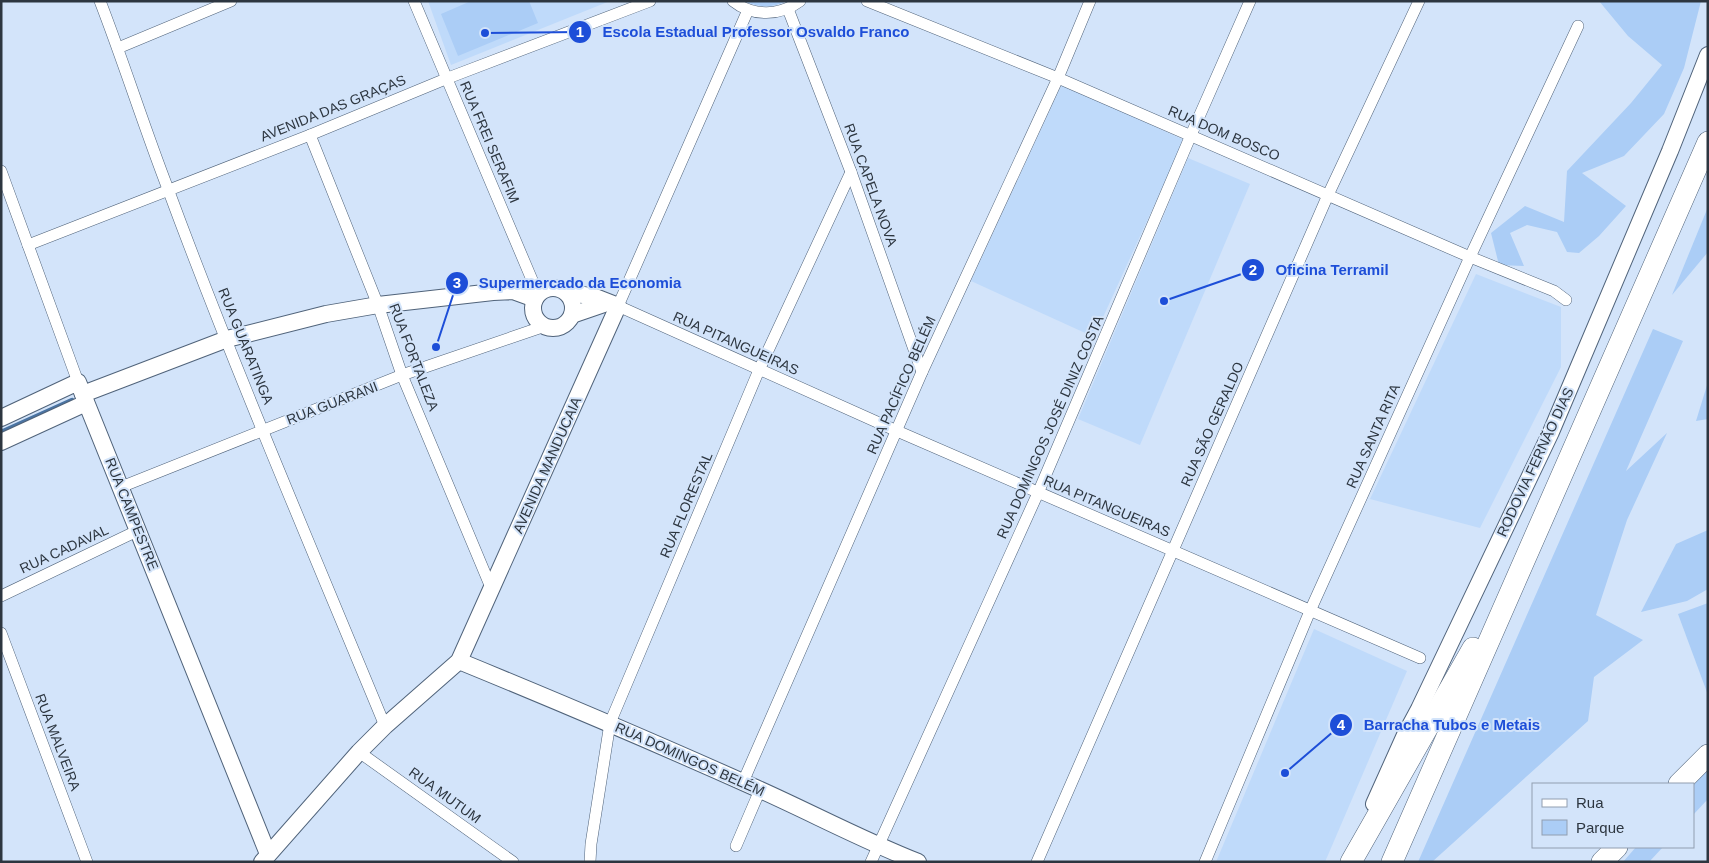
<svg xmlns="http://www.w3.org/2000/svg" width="1709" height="863" font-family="Arial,sans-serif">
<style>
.built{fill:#bfdafa}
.green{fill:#abcdf6}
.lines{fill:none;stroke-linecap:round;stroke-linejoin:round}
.stream{stroke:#4a74a3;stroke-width:4.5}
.street-casing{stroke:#50637a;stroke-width:12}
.secondary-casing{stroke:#50637a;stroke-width:18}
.highway-casing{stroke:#50637a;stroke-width:22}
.street{stroke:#fff;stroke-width:11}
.secondary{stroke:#fff;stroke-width:16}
.highway{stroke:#fff;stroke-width:21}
.labels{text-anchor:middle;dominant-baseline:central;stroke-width:4;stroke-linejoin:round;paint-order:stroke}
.street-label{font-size:14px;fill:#2d3640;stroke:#d3e4fa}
.leader{fill:none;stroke:#1d4ed8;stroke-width:2}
.callout-dot{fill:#1d4ed8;stroke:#d3e4fa;stroke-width:2}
.mark-label{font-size:15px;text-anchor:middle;font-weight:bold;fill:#fff}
.callout-label{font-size:15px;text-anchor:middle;font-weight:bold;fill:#1d4ed8;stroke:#d3e4fa;stroke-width:4;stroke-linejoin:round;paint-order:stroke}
</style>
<rect width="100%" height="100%" fill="#d3e4fa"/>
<g class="built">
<path d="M 428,1 L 610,1 L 451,65 Z"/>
<path d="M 1062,84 L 1184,140 L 1094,337 L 971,281 Z"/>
<path d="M 1188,158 L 1250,184 L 1140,445 L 1078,419 Z"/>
<path d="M 1476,274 L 1561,307 L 1561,367 L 1480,528 L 1370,499 Z"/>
<path d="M 1314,629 L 1407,671 L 1325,862 L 1216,862 Z"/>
</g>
<g class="green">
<path d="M 471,1 L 529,1 L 538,23 L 458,56 L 441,14 Z"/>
<path d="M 744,1 L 787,1 C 772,8 759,8 744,1 Z"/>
<path d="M 1599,1 L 1701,1 L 1684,68 L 1664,114 L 1624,156 L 1582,173 L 1626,206 L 1599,236 L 1579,253 L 1567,252 L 1557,232 L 1527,225 L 1510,233 L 1524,266 L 1499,265 L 1491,233 L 1525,206 L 1564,222 L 1567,171 L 1631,103 L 1662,65 L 1628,36 Z"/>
<path d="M 1708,207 L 1708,252 L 1672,295 Z"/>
<path d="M 1653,329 L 1683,341 L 1626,471 L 1667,433 L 1627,520 L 1596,615 L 1643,640 L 1594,677 L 1588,721 L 1432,862 L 1418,862 Z"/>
<path d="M 1708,382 L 1708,419 L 1696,421 Z"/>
<path d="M 1708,530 L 1708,589 L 1687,601 L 1641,612 L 1676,544 Z"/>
<path d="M 1708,603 L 1708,695 L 1678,614 Z"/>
<path d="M 1708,767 L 1708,799 L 1693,815 L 1693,784 Z"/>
<path d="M 1636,847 L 1663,847 L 1649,862 L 1623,862 Z"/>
</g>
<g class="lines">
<path class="stream" d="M 1,432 L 72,400"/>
<defs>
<g id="street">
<path d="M 100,1 C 124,63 144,127 168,189 C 235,370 311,547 385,726"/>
<path d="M 414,1 L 538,294"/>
<path d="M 733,1 C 753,17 780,16 800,1"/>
<path d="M 867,1 L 1058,78 L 1470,257 L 1554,291 L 1566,300"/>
<path d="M 788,9 L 851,172 L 922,372"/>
<path d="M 748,10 L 618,306 L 897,431 L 1420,658"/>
<path d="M 118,48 L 231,1"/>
<path d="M 310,135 L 378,305 L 402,375 L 492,590"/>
<path d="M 1,171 L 78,382"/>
<path d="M 28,245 L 310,135 L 448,78 L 650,1"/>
<path d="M 121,487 L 402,375 L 545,326"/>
<path d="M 1,596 L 139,530"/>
<path d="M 1,633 L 87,862"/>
<path d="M 359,752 L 513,862"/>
<path d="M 743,782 L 922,372 L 1058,78 L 1090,1"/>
<path d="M 736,846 L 760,790"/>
<path d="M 590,862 L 591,844 L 610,723 L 759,370 L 851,172"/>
<path d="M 871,862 L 1038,493 L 1191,135 L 1250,1"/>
<path d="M 1037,862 L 1328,195 L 1419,1"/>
<path d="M 1205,862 L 1310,611 L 1470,257 L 1578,26"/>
</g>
<g id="secondary">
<circle cx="553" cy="308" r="20"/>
<path d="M 572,315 L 607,303"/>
<path d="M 83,394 L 227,339 L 326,314 L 378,305 L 493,292 L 513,291 L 535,299"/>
<path d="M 1,418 L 78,382 L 268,854"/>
<path d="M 1,442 L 86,403"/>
<path d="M 459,661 C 559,702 658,744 756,788 C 810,812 862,840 918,862"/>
<path d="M 1374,804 L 1405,735 L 1419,709 L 1551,432 L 1670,151 L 1708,55"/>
<path d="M 262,862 L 359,752 L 385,726 L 459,661 L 618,306 L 595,297 L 566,292"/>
</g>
<g id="highway">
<path d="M 1679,784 L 1708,755"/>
<path d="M 1351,862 L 1473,648"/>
<path d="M 1392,862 L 1708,142"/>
<path d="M 1602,862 L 1617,847"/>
</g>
</defs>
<use href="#street" class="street-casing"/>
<use href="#secondary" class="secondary-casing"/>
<use href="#highway" class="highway-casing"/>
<use href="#street" class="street"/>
<use href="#secondary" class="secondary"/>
<use href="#highway" class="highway"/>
</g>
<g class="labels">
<g class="street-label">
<text transform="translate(333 108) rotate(-22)">AVENIDA DAS GRAÇAS</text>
<text transform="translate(1224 133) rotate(23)">RUA DOM BOSCO</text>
<text transform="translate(490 142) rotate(67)">RUA FREI SERAFIM</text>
<text transform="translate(871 185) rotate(70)">RUA CAPELA NOVA</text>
<text transform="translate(736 343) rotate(24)">RUA PITANGUEIRAS</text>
<text transform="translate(246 346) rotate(68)">RUA GUARATINGA</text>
<text transform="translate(414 357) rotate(69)">RUA FORTALEZA</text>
<text transform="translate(901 385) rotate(-66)">RUA PACÍFICO BELÉM</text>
<text transform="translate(332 403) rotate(-21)">RUA GUARANI</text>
<text transform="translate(1212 424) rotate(-66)">RUA SÃO GERALDO</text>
<text transform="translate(1050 427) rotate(-66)">RUA DOMINGOS JOSÉ DINIZ COSTA</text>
<text transform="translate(1373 436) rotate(-66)">RUA SANTA RITA</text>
<text transform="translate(1535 462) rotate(-65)">RODOVIA FERNÃO DIAS</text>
<text transform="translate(547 465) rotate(-66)">AVENIDA MANDUCAIA</text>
<text transform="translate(686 505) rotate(-67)">RUA FLORESTAL</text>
<text transform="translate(1107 506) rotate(23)">RUA PITANGUEIRAS</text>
<text transform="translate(132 514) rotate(68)">RUA CAMPESTRE</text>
<text transform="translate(64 549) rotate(-25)">RUA CADAVAL</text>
<text transform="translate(58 742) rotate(69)">RUA MALVEIRA</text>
<text transform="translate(690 759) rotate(24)">RUA DOMINGOS BELÉM</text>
<text transform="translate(445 795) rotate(36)">RUA MUTUM</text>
</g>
</g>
<path class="leader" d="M485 33L580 32M1164 301L1253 270M436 347L457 283M1285 773L1341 725"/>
<g class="callout-dot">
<circle cx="485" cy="33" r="5"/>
<circle cx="1164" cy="301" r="5"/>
<circle cx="436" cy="347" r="5"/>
<circle cx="1285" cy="773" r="5"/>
<circle cx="580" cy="32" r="12"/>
<circle cx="1253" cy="270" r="12"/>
<circle cx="457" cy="283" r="12"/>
<circle cx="1341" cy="725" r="12"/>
</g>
<g class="mark-label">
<text x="580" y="37">1</text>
<text x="1253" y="275">2</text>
<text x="457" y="288">3</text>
<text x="1341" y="730">4</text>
</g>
<g class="callout-label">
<text x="756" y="37">Escola Estadual Professor Osvaldo Franco</text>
<text x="1332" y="275">Oficina Terramil</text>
<text x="580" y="288">Supermercado da Economia</text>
<text x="1452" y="730">Barracha Tubos e Metais</text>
</g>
<rect width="1709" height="863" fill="none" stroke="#2d3640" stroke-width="5"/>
<rect x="1532" y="783" width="162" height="65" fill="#d3e4fa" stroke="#919eb0"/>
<rect x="1542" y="799" width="25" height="8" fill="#ffffff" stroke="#919eb0"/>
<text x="1576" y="808" font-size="15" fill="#2d3640">Rua</text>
<rect x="1542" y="820" width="25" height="15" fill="#abcdf6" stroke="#919eb0"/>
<text x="1576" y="833" font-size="15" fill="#2d3640">Parque</text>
</svg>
